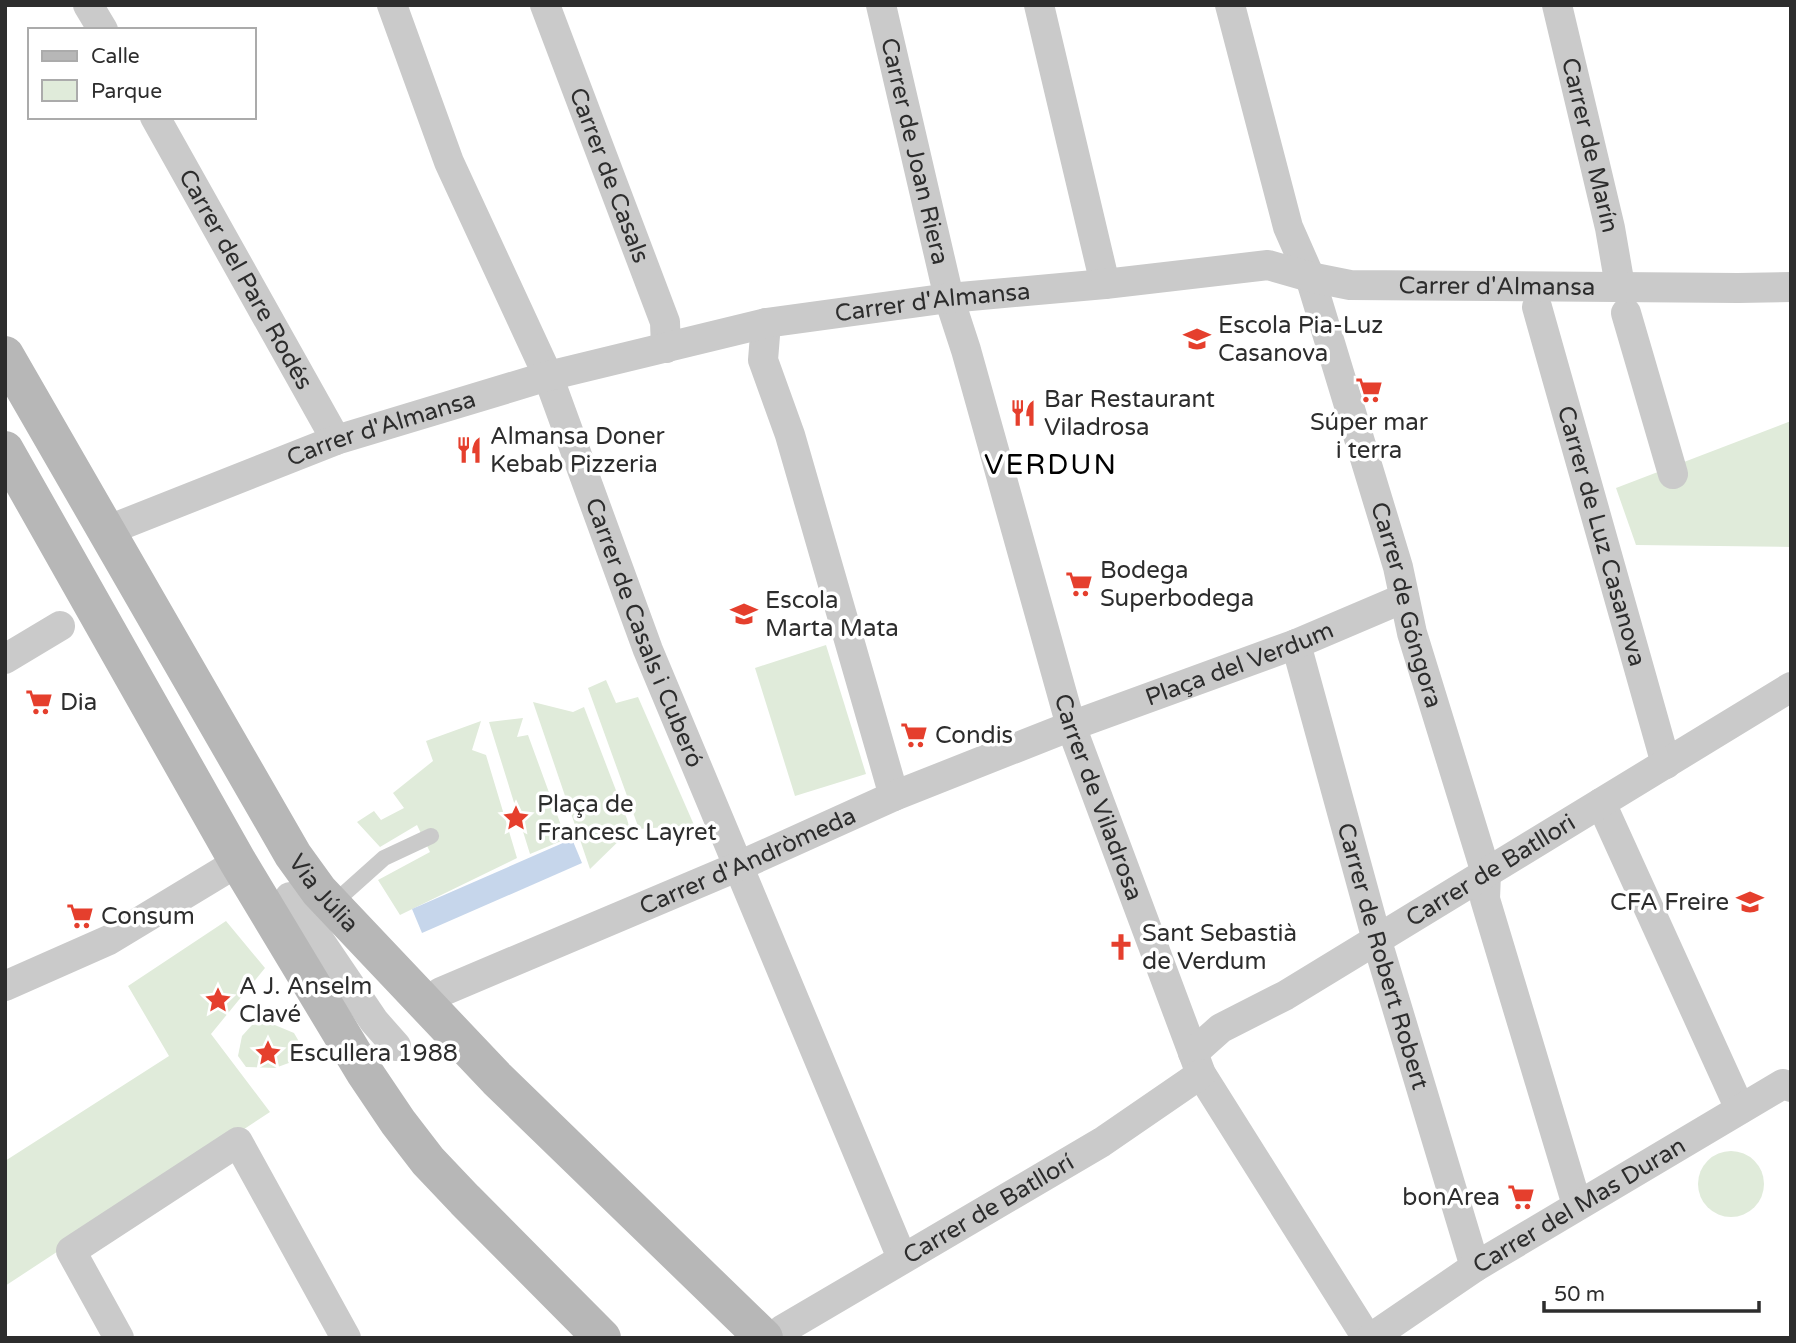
<svg xmlns="http://www.w3.org/2000/svg" width="1796" height="1343" font-family="'Varela Round',sans-serif">
<style>
.green{fill:#e0ebda}
.water{fill:#c6d6eb}
.lines{fill:none;stroke-linecap:round;stroke-linejoin:round}
.lane{stroke:#cacaca;stroke-width:16}
.street{stroke:#cacaca;stroke-width:30}
.secondary{stroke:#b7b7b7;stroke-width:38}
.labels{text-anchor:middle;dominant-baseline:central;stroke-width:7;stroke-linejoin:round;paint-order:stroke}
.street-label{font-size:24px;fill:#2d2d2d;stroke:#fff}
.poi-label{font-size:24px;fill:#2d2d2d;stroke:#fff;text-anchor:start}
.quarter-label{font-size:28px;letter-spacing:2px;fill:#000;stroke:#fff}
</style>
<rect width="100%" height="100%" fill="#fff"/>
<g class="green">
<path d="M 1791,421 L 1791,547 L 1636,545 L 1616,488 Z"/>
<path d="M 826,645 L 866,774 L 795,796 L 755,668 Z"/>
<path d="M 606,680 L 616,703 L 638,697 L 694,825 L 639,829 L 588,688 Z"/>
<path d="M 533,702 L 573,712 L 584,707 L 627,819 L 630,830 L 590,869 Z"/>
<path d="M 523,718 L 517,737 L 528,735 L 566,839 L 530,854 L 489,722 Z"/>
<path d="M 481,721 L 472,750 L 486,755 L 517,858 L 400,915 L 378,880 L 430,852 L 417,825 L 380,847 L 357,822 L 374,811 L 381,820 L 404,808 L 393,793 L 433,761 L 426,741 Z"/>
<path d="M 226,921 L 265,968 L 211,1034 L 270,1112 L 5,1286 L 5,1161 L 169,1056 L 128,986 Z"/>
<path d="M 270,1023 L 294,1033 L 301,1045 L 297,1060 L 275,1068 L 246,1067 L 238,1056 L 242,1036 L 252,1025 Z"/>
<circle cx="1731" cy="1184" r="33"/>
</g>
<path class="water" d="M 572,839 L 582,863 L 422,933 L 412,909 Z"/>
<g class="lines">
<path class="lane" d="M 331,903 L 346,892 L 384,858 L 431,836"/>
<g class="street">
<path d="M 88,5 L 103,30"/>
<path id="s1" d="M 392,5 L 449,162 L 548,376 L 648,650 L 902,1258"/>
<path id="s2" d="M 545,5 L 665,322 L 666,348"/>
<path id="s3" d="M 881,5 L 949,298 L 966,350 L 1071,726 L 1201,1074 L 1367,1338"/>
<path d="M 1039,5 L 1105,284"/>
<path id="s4" d="M 1230,5 L 1288,227 L 1310,277 L 1398,567 L 1412,633 L 1486,873 L 1485,899 L 1577,1205"/>
<path id="s5" d="M 1557,5 L 1610,228 L 1620,286"/>
<path id="s6" d="M 155,117 L 336,440"/>
<path id="s7" d="M 1537,307 L 1666,764"/>
<path d="M 1626,313 L 1673,474"/>
<path d="M 766,323 L 763,360 L 790,435 L 894,796"/>
<path id="s8" d="M 106,531 L 336,440 L 548,376 L 766,323 L 949,298 L 1105,284 L 1268,265 L 1310,277 L 1350,285 L 1738,288 L 1791,287"/>
<path id="s9" d="M 1296,644 L 1380,951 L 1475,1267"/>
<path d="M 5,659 L 60,626"/>
<path d="M 1601,803 L 1740,1109"/>
<path d="M 290,897 L 374,1021 L 396,1046"/>
<path d="M 5,986 L 109,940 L 238,862"/>
<path id="s10" d="M 425,1005 L 441,992 L 739,866 L 894,796 L 1071,726 L 1296,644 L 1404,598"/>
<path id="s11" d="M 1193,1053 L 1221,1028 L 1286,995 L 1791,687"/>
<path d="M 119,1338 L 71,1251 L 238,1142 L 346,1338"/>
<path id="s12" d="M 775,1338 L 782,1330 L 1102,1142 L 1201,1074"/>
<path id="s13" d="M 1371,1338 L 1475,1267 L 1783,1084 L 1791,1087"/>
</g>
<g class="secondary">
<path id="s14" d="M 5,355 L 293,855 L 319,891 L 497,1079 L 764,1338"/>
<path d="M 5,450 L 238,862 L 365,1073 L 398,1122 L 428,1161 L 465,1200 L 602,1338"/>
</g>
</g>
<defs>
<symbol id="school-bare" viewBox="-9 -9 18 18"><path d="M0-5L7-2L0 1L-7-2ZM-4 1L0 2.5L4 1V4Q0 6-4 4Z" fill="#e53f2d" stroke="#fff" stroke-width="2.5" paint-order="stroke"/></symbol>
<symbol id="supermarket-bare" viewBox="-9 -9 18 18"><path d="M-6-5.5h2.5l.6 2H6L4.5 2H-2.5L-4.4-4H-6ZM-1.5 3.2a1.3 1.3 0 1 0 .1 0ZM3 3.2a1.3 1.3 0 1 0 .1 0Z" fill="#e53f2d" stroke="#fff" stroke-width="2.5" paint-order="stroke"/></symbol>
<symbol id="restaurant-bare" viewBox="-9 -9 18 18"><path d="M-5-6h1v4h1v-4h1v4h1v-4h1v5L-1.5 .5V6h-2V.5L-5-1ZM5-6V6H3V1.5H1.5Q1.5-4 5-6Z" fill="#e53f2d" stroke="#fff" stroke-width="2.5" paint-order="stroke"/></symbol>
<symbol id="sight-bare" viewBox="-9 -9 18 18"><path d="M0-6L1.8-2.2L6-1.7L2.9 1.2L3.7 5.4L0 3.3L-3.7 5.4L-2.9 1.2L-6-1.7L-1.8-2.2Z" fill="#e53f2d" stroke="#fff" stroke-width="2.5" paint-order="stroke"/></symbol>
<symbol id="church-bare" viewBox="-9 -9 18 18"><path d="M-1.2-6h2.4v3.5h3.3v2.4h-3.3V6h-2.4V-.1h-3.3v-2.4h3.3Z" fill="#e53f2d" stroke="#fff" stroke-width="2.5" paint-order="stroke"/></symbol>
</defs>
<g fill-rule="evenodd">
<use href="#school-bare" x="1178" y="320" width="38" height="38"/>
<use href="#supermarket-bare" x="1350" y="371" width="38" height="38"/>
<use href="#restaurant-bare" x="1004" y="394" width="38" height="38"/>
<use href="#restaurant-bare" x="450" y="431" width="38" height="38"/>
<use href="#supermarket-bare" x="1060" y="565" width="38" height="38"/>
<use href="#school-bare" x="725" y="595" width="38" height="38"/>
<use href="#supermarket-bare" x="20" y="683" width="38" height="38"/>
<use href="#supermarket-bare" x="895" y="716" width="38" height="38"/>
<use href="#sight-bare" x="497" y="799" width="38" height="38"/>
<use href="#school-bare" x="1731" y="883" width="38" height="38"/>
<use href="#supermarket-bare" x="61" y="897" width="38" height="38"/>
<use href="#church-bare" x="1102" y="928" width="38" height="38"/>
<use href="#sight-bare" x="199" y="981" width="38" height="38"/>
<use href="#sight-bare" x="249" y="1034" width="38" height="38"/>
<use href="#supermarket-bare" x="1502" y="1178" width="38" height="38"/>
</g>
<g class="labels">
<g class="street-label">
<text stroke="none"><textPath href="#s5" startOffset="144">Carrer de Marín</textPath></text>
<text stroke="none"><textPath href="#s3" startOffset="150">Carrer de Joan Riera</textPath></text>
<text stroke="none"><textPath href="#s2" startOffset="182">Carrer de Casals</textPath></text>
<text stroke="none"><textPath href="#s6" startOffset="186">Carrer del Pare Rodés</textPath></text>
<text stroke="none"><textPath href="#s8" startOffset="1430">Carrer d'Almansa</textPath></text>
<text stroke="none"><textPath href="#s8" startOffset="861">Carrer d'Almansa</textPath></text>
<text stroke="none"><textPath href="#s8" startOffset="294">Carrer d'Almansa</textPath></text>
<text stroke="none"><textPath href="#s7" startOffset="238">Carrer de Luz Casanova</textPath></text>
<text stroke="none"><textPath href="#s4" startOffset="626">Carrer de Góngora</textPath></text>
<text stroke="none"><textPath href="#s1" startOffset="677">Carrer de Casals i Cuberó</textPath></text>
<text stroke="none"><textPath href="#s10" startOffset="884">Plaça del Verdum</textPath></text>
<text stroke="none"><textPath href="#s3" startOffset="822">Carrer de Viladrosa</textPath></text>
<text stroke="none"><textPath href="#s10" startOffset="354">Carrer d'Andròmeda</textPath></text>
<text stroke="none"><textPath href="#s11" startOffset="350">Carrer de Batllori</textPath></text>
<text stroke="none"><textPath href="#s14" startOffset="626">Via Júlia</textPath></text>
<text stroke="none"><textPath href="#s9" startOffset="324">Carrer de Robert Robert</textPath></text>
<text stroke="none"><textPath href="#s13" startOffset="247">Carrer del Mas Duran</textPath></text>
<text stroke="none"><textPath href="#s12" startOffset="250">Carrer de Batllorí</textPath></text>
</g>
<g class="poi-label">
<text x="1218" y="325">Escola Pia-Luz<tspan x="1218" dy="28">Casanova</tspan></text>
<text x="1044" y="399">Bar Restaurant<tspan x="1044" dy="28">Viladrosa</tspan></text>
<text x="1369" y="422" text-anchor="middle">Súper mar<tspan x="1369" dy="28">i terra</tspan></text>
<text x="490" y="436">Almansa Doner<tspan x="490" dy="28">Kebab Pizzeria</tspan></text>
<text x="1100" y="570">Bodega<tspan x="1100" dy="28">Superbodega</tspan></text>
<text x="765" y="600">Escola<tspan x="765" dy="28">Marta Mata</tspan></text>
<text x="60" y="702">Dia</text>
<text x="935" y="735">Condis</text>
<text x="537" y="804">Plaça de<tspan x="537" dy="28">Francesc Layret</tspan></text>
<text x="1729" y="902" text-anchor="end">CFA Freire</text>
<text x="101" y="916">Consum</text>
<text x="1142" y="933">Sant Sebastià<tspan x="1142" dy="28">de Verdum</tspan></text>
<text x="239" y="986">A J. Anselm<tspan x="239" dy="28">Clavé</tspan></text>
<text x="289" y="1053">Escullera 1988</text>
<text x="1500" y="1197" text-anchor="end">bonArea</text>
</g>
<g class="quarter-label">
<text x="1051" y="465">VERDUN</text>
</g>
</g>
<rect width="1796" height="1343" fill="none" stroke="#2d2d2d" stroke-width="14"/>
<rect x="28" y="28" width="228" height="91" fill="#ffffff" stroke="#ababab" stroke-width="2"/>
<rect x="42" y="51" width="35" height="10" fill="#b7b7b7" stroke="#ababab" stroke-width="2"/>
<text x="91" y="63" font-size="21" fill="#2d2d2d">Calle</text>
<rect x="42" y="80" width="35" height="21" fill="#e0ebda" stroke="#ababab" stroke-width="2"/>
<text x="91" y="98" font-size="21" fill="#2d2d2d">Parque</text>
<path d="M1544 1301v10h215v-10" fill="none" stroke="#2d2d2d" stroke-width="3.5"/>
<text x="1554" y="1301" font-size="21" fill="#2d2d2d" stroke="#ffffff" stroke-width="5" paint-order="stroke">50 m</text>
</svg>
